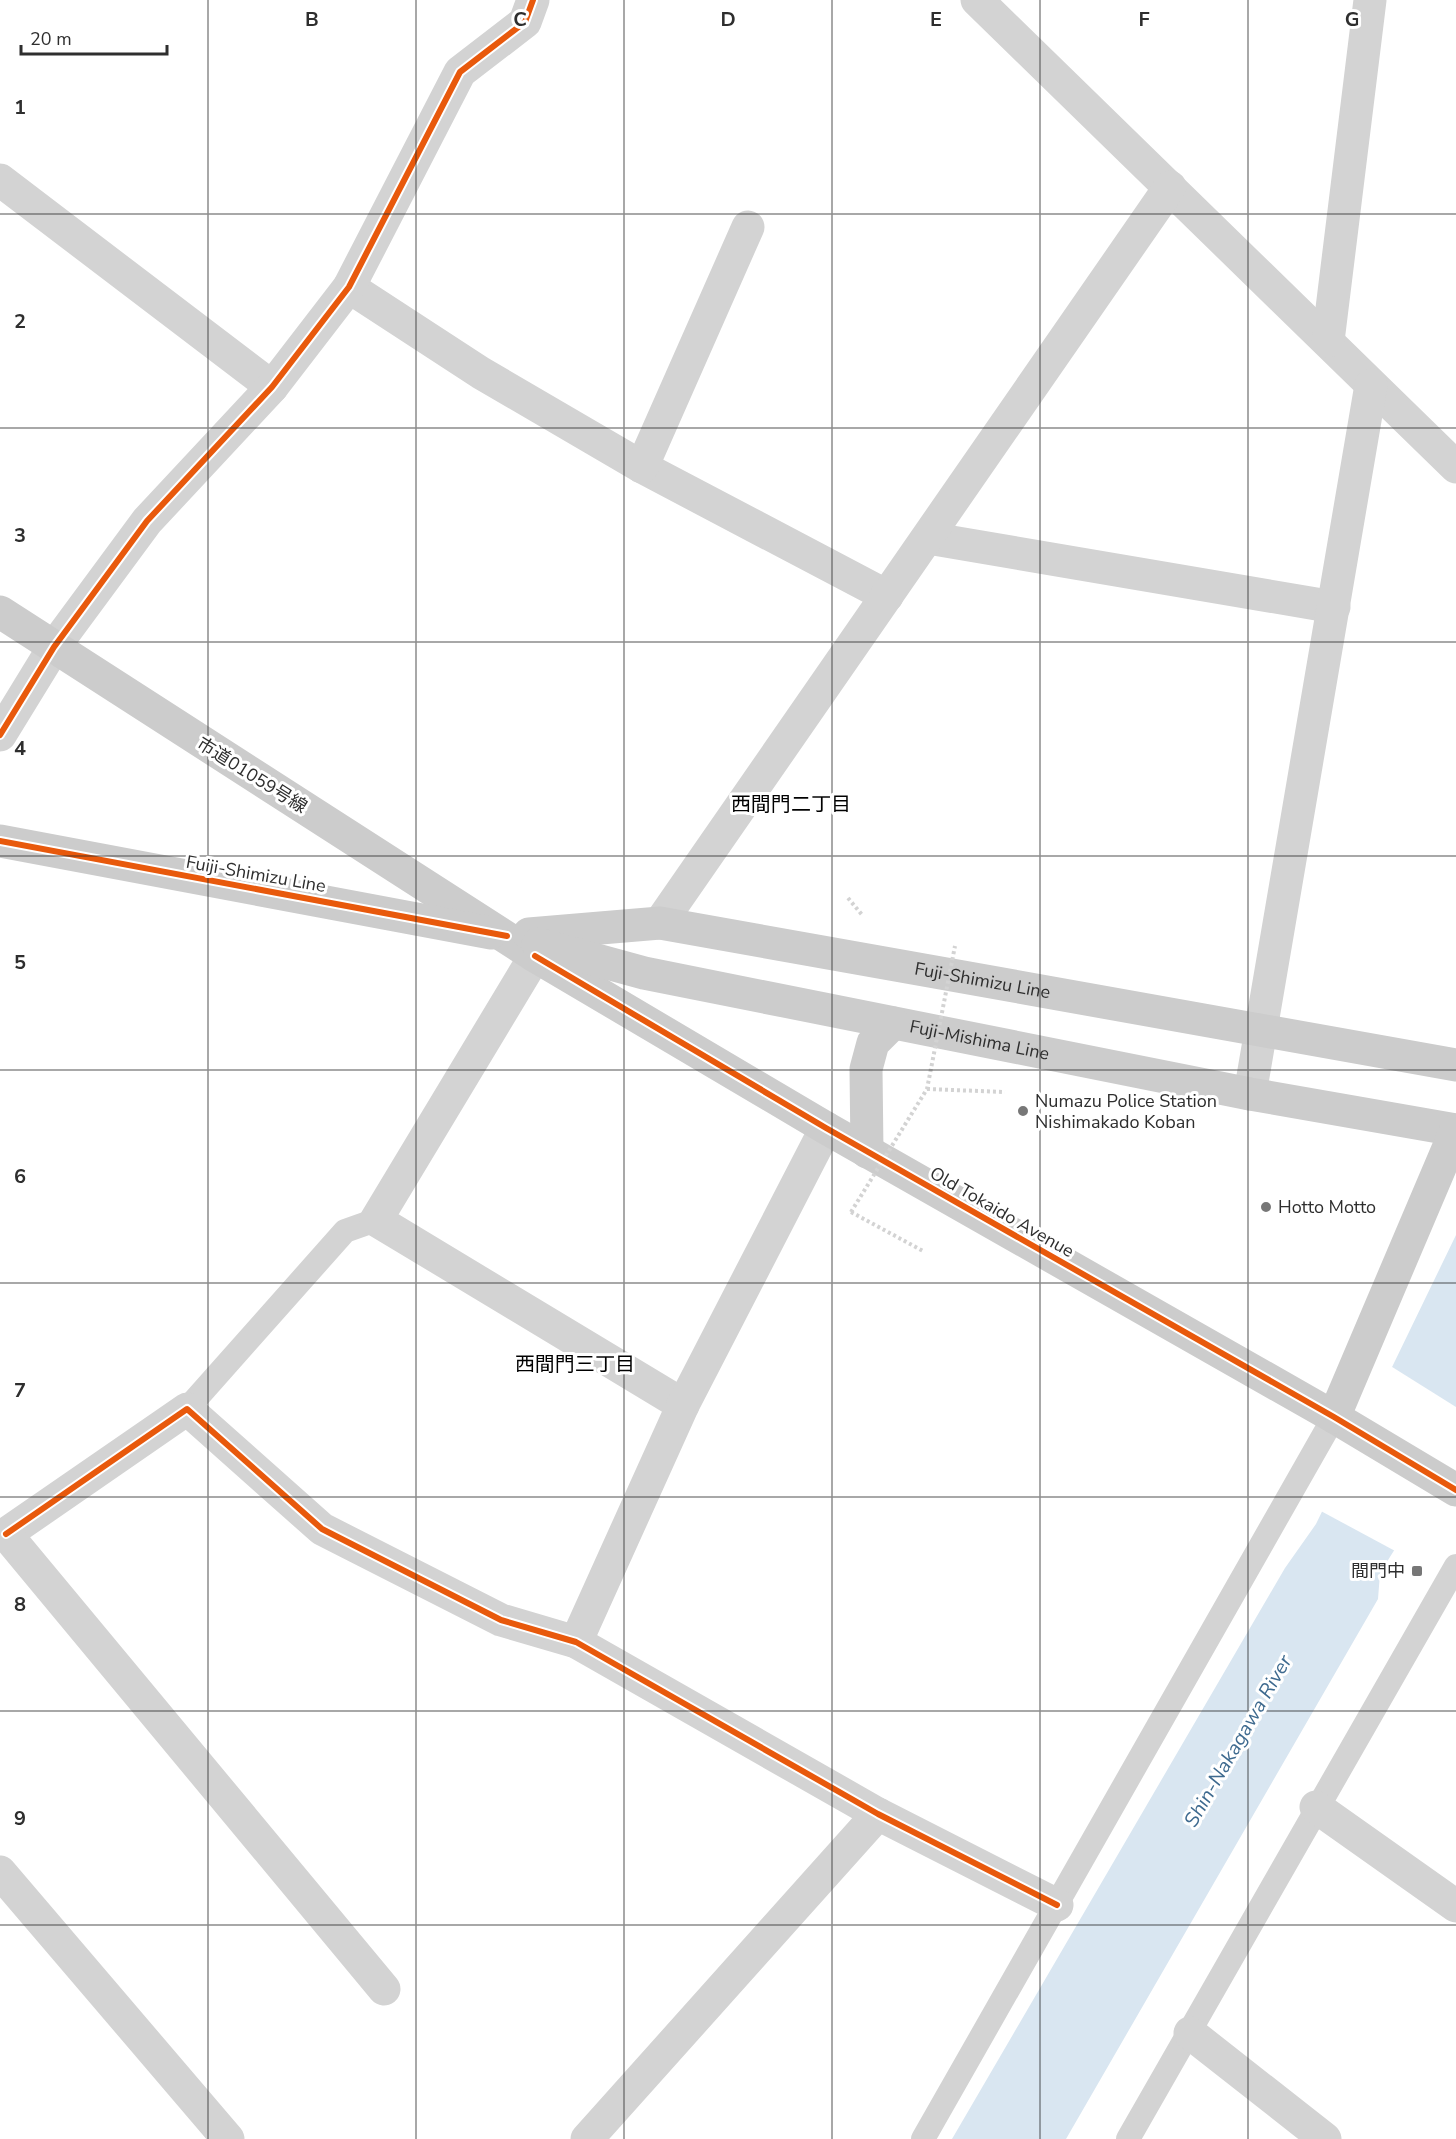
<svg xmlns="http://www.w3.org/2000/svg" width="1456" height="2139" font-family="'Nunito Sans','Noto Sans JP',sans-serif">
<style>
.water{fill:#d9e6f1}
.pier{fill:#fff}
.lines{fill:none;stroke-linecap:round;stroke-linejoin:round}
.path{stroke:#d3d3d3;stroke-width:4;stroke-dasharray:3 3;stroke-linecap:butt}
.lane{stroke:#d3d3d3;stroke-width:24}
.street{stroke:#d3d3d3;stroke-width:33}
.secondary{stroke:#ccc;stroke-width:33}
.path-bridge{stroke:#d3d3d3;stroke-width:4;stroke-dasharray:3 3;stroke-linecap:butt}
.cycleway-casing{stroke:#fff;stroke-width:10}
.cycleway{stroke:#e8590c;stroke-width:6}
.grid{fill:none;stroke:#2e2e2e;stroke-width:1.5;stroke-opacity:0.55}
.poi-dot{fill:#777;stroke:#fff;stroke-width:2}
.labels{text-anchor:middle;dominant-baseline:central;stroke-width:6;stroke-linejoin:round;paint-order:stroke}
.street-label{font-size:18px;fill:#2e2e2e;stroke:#fff}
.poi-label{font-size:18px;fill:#2e2e2e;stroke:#fff;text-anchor:start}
.neighbourhood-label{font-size:20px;fill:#000;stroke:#fff}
.water-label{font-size:20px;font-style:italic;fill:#3e6a8f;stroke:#fff}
.grid-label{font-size:20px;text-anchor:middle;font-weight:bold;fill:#2e2e2e;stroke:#fff;stroke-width:6;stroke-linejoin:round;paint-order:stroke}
</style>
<rect width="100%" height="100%" fill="#fff"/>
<path class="water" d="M 1456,1235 L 1456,1451 L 1380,1573 L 1378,1599 L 1066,2139 L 952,2139 L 1285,1568 L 1316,1524 Z"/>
<path class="pier" d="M 1389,1365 L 1456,1407 L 1456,1456 L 1397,1552 L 1319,1510 Z"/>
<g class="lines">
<g class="path">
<path d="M 848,898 L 863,916"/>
<path d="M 927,1089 L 1005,1092"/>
<path d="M 851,1212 L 923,1251"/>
</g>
<g class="lane">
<path d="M 187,1409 L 345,1231 L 376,1220"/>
<path d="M 923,2139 L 1334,1417"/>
<path d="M 1128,2139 L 1456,1566"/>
</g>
<g class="street">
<path d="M 977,0 L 1456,467"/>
<path d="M 0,180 L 272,387"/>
<path d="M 349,287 L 481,373 L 642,467 L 887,596"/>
<path d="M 1328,341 L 1370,0"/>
<path d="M 642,467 L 748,227"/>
<path d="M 928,538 L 1334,607"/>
<path d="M 0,735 L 54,647 L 147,521 L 272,387 L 349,287 L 460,72 L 525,22 L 533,0"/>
<path d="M 660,923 L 1170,187"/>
<path d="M 535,956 L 376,1220 L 683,1405"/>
<path d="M 1250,1094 L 1371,385"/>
<path d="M 6,1534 L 187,1409 L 322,1529 L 501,1620 L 576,1642 L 878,1814 L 1057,1905"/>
<path d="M 0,1536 L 6,1534 L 384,1989"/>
<path d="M 576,1642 L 683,1405 L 826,1128"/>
<path d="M 1316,1807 L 1456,1906"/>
<path d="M 0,1872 L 228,2139"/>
<path d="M 1190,2033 L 1325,2139"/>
<path d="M 587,2139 L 878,1814"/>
</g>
<g class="secondary">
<path d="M 0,612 L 535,956 L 826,1128 L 1334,1417 L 1456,1490"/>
<path d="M 0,841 L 491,933"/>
<path id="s1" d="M 529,934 L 660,923 L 1456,1065"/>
<path id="s2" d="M 538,944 L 644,973 L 1250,1094 L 1456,1130"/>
<path d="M 867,1152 L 866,1069 L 873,1043 L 893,1023"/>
<path d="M 1334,1417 L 1456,1130"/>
</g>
<path class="path-bridge" d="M 851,1212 L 927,1089 L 955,946"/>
<defs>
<g id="cycleway">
<path d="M 0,735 L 54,647 L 147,521 L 272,387 L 349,287 L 460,72 L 525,22 L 533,0"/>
<path d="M 0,841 L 507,936"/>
<path d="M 535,956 L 826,1128 L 1334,1417 L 1456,1490"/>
<path d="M 6,1534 L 187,1409 L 322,1529 L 501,1620 L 576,1642 L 878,1814 L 1057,1905"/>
</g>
</defs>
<use href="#cycleway" class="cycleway-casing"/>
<use href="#cycleway" class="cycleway"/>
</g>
<path class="grid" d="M 208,0 L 208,2139M 416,0 L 416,2139M 624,0 L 624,2139M 832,0 L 832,2139M 1040,0 L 1040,2139M 1248,0 L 1248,2139M 0,214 L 1456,214M 0,428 L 1456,428M 0,642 L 1456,642M 0,856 L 1456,856M 0,1070 L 1456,1070M 0,1283 L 1456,1283M 0,1497 L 1456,1497M 0,1711 L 1456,1711M 0,1925 L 1456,1925"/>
<g class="poi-dot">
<circle cx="1023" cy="1111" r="6"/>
<circle cx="1266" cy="1207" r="6"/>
<rect x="1411" y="1565" width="12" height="12" rx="3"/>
</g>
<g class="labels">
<g class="street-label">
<text transform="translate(252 775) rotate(32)">市道01059号線</text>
<text transform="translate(256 874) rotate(10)">Fuiji-Shimizu Line</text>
<text stroke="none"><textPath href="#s1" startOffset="459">Fuji-Shimizu Line</textPath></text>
<text stroke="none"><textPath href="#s2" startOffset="452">Fuji-Mishima Line</textPath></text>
<text transform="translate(1002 1212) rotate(30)">Old Tokaido Avenue</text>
</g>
<g class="poi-label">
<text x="1035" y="1101">Numazu Police Station<tspan x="1035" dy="21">Nishimakado Koban</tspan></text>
<text x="1278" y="1207">Hotto Motto</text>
<text x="1405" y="1571" text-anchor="end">間門中</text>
</g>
<g class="neighbourhood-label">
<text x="791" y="804">西間門二丁目</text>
<text x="575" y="1364">西間門三丁目</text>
</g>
<g class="water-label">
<text transform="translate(1238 1741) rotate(-60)">Shin-Nakagawa River</text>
</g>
</g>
<g class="grid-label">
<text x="312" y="26">B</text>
<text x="520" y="26">C</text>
<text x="728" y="26">D</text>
<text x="936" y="26">E</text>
<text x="1144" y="26">F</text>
<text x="1352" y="26">G</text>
<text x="20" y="114">1</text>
<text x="20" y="328">2</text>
<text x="20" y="542">3</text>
<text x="20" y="755">4</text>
<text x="20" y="969">5</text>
<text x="20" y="1183">6</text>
<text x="20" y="1397">7</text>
<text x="20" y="1611">8</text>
<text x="20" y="1825">9</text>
</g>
<path d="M21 45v9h146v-9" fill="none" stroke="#2e2e2e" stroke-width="3"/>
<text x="30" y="45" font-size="18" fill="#2e2e2e" stroke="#ffffff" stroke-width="4.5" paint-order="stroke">20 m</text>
</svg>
